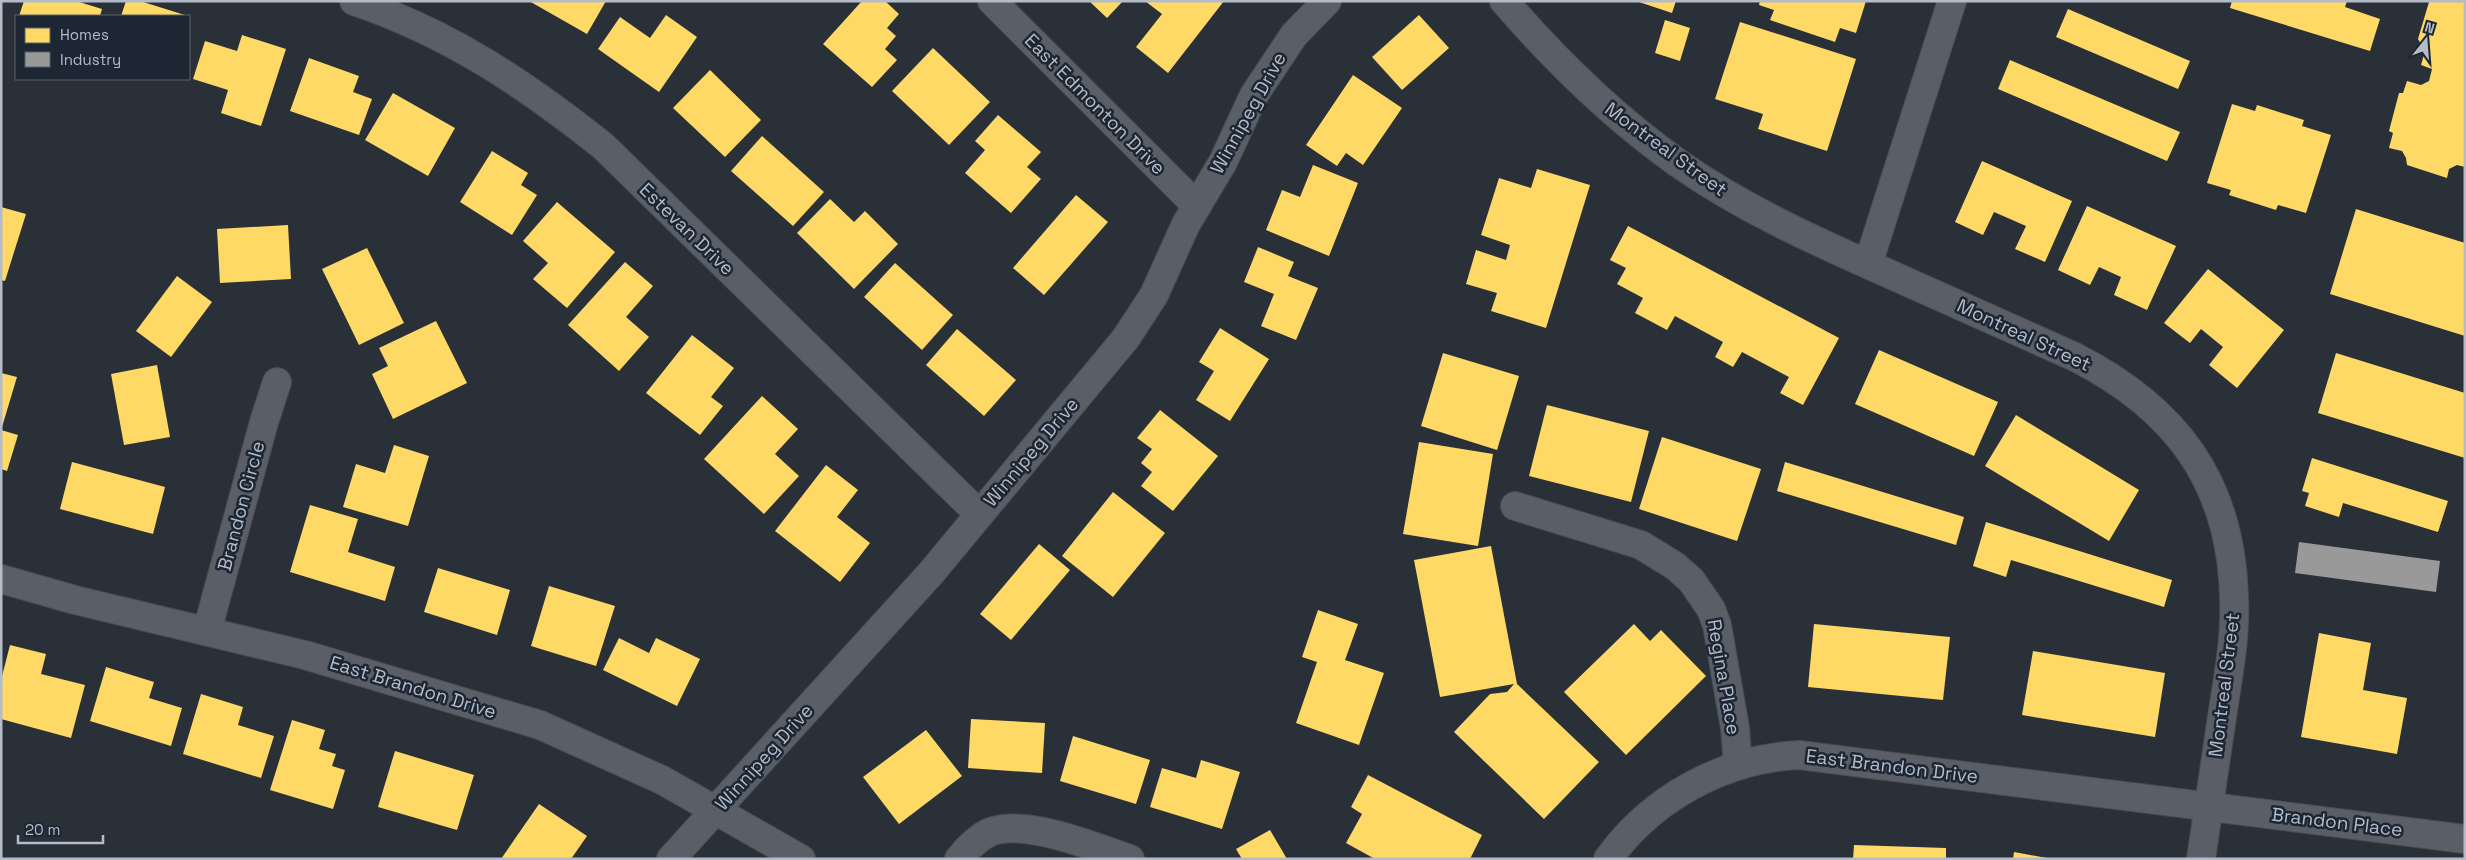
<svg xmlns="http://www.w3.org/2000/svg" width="2466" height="860" font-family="'Space Grotesk',sans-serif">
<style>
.homes{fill:#ffd966}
.industry{fill:#999}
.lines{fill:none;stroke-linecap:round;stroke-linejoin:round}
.minor-casing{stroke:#484c53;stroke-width:30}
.minor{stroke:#5a5e66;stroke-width:28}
.labels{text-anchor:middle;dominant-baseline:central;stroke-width:5;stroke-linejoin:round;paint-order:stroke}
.street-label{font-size:19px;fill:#b4bcc9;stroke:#1d2633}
</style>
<rect width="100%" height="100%" fill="#2a3038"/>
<g class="homes">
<path d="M 24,1 L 76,1 L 102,9 L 100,16 L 19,16 Z"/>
<path d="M 126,1 L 140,1 L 188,16 L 121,16 Z"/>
<path d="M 529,1 L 606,1 L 587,34 Z"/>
<path d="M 862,1 L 885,1 L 899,14 L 887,28 L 896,36 L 885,49 L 897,60 L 872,87 L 823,44 Z"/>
<path d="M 1089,1 L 1123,1 L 1107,18 Z"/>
<path d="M 1145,1 L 1224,1 L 1168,73 L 1136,47 L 1162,14 Z"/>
<path d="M 1636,1 L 1676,1 L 1672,13 Z"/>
<path d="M 1760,1 L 1866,1 L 1856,33 L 1840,28 L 1835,42 L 1770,20 L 1774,10 L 1759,5 Z"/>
<path d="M 2232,1 L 2347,1 L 2345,7 L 2380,19 L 2370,51 L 2230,8 Z"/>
<path d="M 2465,1 L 2465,167 L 2457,165 L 2449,169 L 2447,178 L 2407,165 L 2406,158 L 2402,151 L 2389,148 L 2393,133 L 2389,131 L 2399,93 L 2403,93 L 2407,81 L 2421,85 L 2429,81 L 2432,69 L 2421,65 L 2425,51 L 2418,39 L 2429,2 Z"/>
<path d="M 2068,9 L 2190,61 L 2178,89 L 2056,37 Z"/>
<path d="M 666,15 L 697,37 L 659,92 L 598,49 L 620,17 L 650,38 Z"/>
<path d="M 1419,15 L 1449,48 L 1402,90 L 1372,57 Z"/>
<path d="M 1665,20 L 1690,28 L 1680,61 L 1655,53 Z"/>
<path d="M 1740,22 L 1856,59 L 1827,151 L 1758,129 L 1763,114 L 1715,99 Z"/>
<path d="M 242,35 L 286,49 L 261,126 L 221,113 L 228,90 L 193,79 L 205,41 L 237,51 Z"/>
<path d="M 933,48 L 990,102 L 949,145 L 892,91 Z"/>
<path d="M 309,58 L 359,76 L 353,92 L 372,99 L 359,135 L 290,111 Z"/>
<path d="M 2010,60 L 2180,132 L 2167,161 L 1998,89 Z"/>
<path d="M 710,70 L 761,120 L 725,157 L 673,108 Z"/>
<path d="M 1353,75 L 1402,108 L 1363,165 L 1346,153 L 1337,166 L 1306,145 Z"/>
<path d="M 393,93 L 455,128 L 428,176 L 365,140 Z"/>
<path d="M 2232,104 L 2255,111 L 2257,105 L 2304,120 L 2302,126 L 2331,135 L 2306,213 L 2278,205 L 2276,210 L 2229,195 L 2231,190 L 2207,183 Z"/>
<path d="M 998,115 L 1041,152 L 1027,167 L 1041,179 L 1011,213 L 965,173 L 985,150 L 975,141 Z"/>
<path d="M 762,136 L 824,192 L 793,226 L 731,171 Z"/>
<path d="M 492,151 L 528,173 L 521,185 L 537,195 L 512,235 L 460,202 Z"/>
<path d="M 1982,161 L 2072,201 L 2045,262 L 2015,249 L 2026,226 L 1994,212 L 1983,235 L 1955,222 Z"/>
<path d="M 1313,165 L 1358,183 L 1329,256 L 1266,230 L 1282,190 L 1300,197 Z"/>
<path d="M 1537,169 L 1590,185 L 1546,328 L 1491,311 L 1497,293 L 1466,284 L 1476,250 L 1506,260 L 1510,245 L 1481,235 L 1499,178 L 1531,188 Z"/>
<path d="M 1076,195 L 1108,222 L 1044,295 L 1013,268 Z"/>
<path d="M 830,199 L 854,222 L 865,211 L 898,244 L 854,289 L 797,233 Z"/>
<path d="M 557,202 L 615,252 L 567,308 L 533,279 L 548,263 L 523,241 Z"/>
<path d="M 2087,206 L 2176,246 L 2147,310 L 2114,295 L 2121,277 L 2099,267 L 2090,285 L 2058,270 Z"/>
<path d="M 1,207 L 26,214 L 5,281 L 1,280 Z"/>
<path d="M 2356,209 L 2465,243 L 2465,336 L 2330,294 Z"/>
<path d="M 288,225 L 291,279 L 220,283 L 217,229 Z"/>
<path d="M 1628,226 L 1839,338 L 1803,405 L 1780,393 L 1789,377 L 1742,352 L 1733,367 L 1715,357 L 1723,342 L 1675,316 L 1667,330 L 1635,313 L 1643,298 L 1617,284 L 1626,268 L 1610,260 Z"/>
<path d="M 1258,247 L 1294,262 L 1288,276 L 1318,288 L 1296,340 L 1261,326 L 1274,294 L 1244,282 Z"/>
<path d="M 367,248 L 404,323 L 359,345 L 322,269 Z"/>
<path d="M 625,262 L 653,286 L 626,317 L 649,337 L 619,371 L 568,325 Z"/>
<path d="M 895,263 L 953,315 L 922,350 L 864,297 Z"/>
<path d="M 2208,269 L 2284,330 L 2237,388 L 2209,365 L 2223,347 L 2201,329 L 2190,343 L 2164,323 Z"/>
<path d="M 177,276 L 212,302 L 171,357 L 136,331 Z"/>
<path d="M 436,321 L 467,383 L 393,419 L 372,374 L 388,366 L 379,348 Z"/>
<path d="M 1220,328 L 1269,359 L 1230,421 L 1196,400 L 1214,371 L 1199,362 Z"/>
<path d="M 957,329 L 1016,380 L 984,416 L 926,365 Z"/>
<path d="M 692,335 L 734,368 L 711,397 L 723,406 L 700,435 L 646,393 Z"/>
<path d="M 1879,350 L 1998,402 L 1974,456 L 1855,404 Z"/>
<path d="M 1443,353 L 1519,376 L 1497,450 L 1421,426 Z"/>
<path d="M 2336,353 L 2465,393 L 2465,458 L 2318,413 Z"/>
<path d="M 157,365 L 170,437 L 124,445 L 111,374 Z"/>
<path d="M 1,373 L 17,377 L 2,427 L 1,427 Z"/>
<path d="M 762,396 L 798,429 L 775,454 L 799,476 L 764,514 L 704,459 Z"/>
<path d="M 1547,405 L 1649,431 L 1631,502 L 1529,476 Z"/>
<path d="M 1160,410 L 1218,456 L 1173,511 L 1141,486 L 1152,472 L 1141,463 L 1152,449 L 1137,438 Z"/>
<path d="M 2016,415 L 2139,490 L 2109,541 L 1985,466 Z"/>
<path d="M 1,430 L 18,435 L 7,471 L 1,469 Z"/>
<path d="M 1662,437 L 1761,469 L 1737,541 L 1639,509 Z"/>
<path d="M 1419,442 L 1493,454 L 1478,546 L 1403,534 Z"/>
<path d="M 394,445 L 429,456 L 408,526 L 343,507 L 356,464 L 385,473 Z"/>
<path d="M 2312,458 L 2448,501 L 2438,532 L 2343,503 L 2339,517 L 2305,506 L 2309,493 L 2302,491 Z"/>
<path d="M 72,462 L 165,487 L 153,534 L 60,509 Z"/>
<path d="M 1785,462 L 1964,517 L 1956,545 L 1777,491 Z"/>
<path d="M 826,465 L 858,490 L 837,517 L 870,543 L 840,582 L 775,531 Z"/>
<path d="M 1113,492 L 1165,533 L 1113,597 L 1062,556 Z"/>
<path d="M 310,505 L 358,519 L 348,552 L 395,567 L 385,601 L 290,572 Z"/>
<path d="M 1986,522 L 2172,580 L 2164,607 L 2011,560 L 2006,577 L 1973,566 Z"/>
<path d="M 1039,544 L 1070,570 L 1011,640 L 980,614 Z"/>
<path d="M 1491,546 L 1517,684 L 1599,762 L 1544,819 L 1454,732 L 1490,694 L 1507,692 L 1514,684 L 1440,697 L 1414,560 Z"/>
<path d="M 438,568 L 510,590 L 497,635 L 424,612 Z"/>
<path d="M 549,586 L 615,606 L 596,666 L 531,646 Z"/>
<path d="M 1318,610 L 1358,624 L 1345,660 L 1384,673 L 1359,745 L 1296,723 L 1317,662 L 1302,657 Z"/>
<path d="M 1634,624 L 1650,641 L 1661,630 L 1706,676 L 1626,755 L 1564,692 Z"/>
<path d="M 1814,624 L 1950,637 L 1943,700 L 1808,687 Z"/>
<path d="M 2319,633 L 2371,643 L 2363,690 L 2407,698 L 2397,754 L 2301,737 Z"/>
<path d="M 619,638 L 649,653 L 656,638 L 700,659 L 677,706 L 603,670 Z"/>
<path d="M 10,645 L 46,654 L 41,674 L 85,685 L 71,738 L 1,719 L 1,680 Z"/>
<path d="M 2033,651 L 2165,673 L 2155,737 L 2022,715 Z"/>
<path d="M 106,667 L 154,682 L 149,698 L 182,708 L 171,746 L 90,721 Z"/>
<path d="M 201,694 L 243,707 L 238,725 L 274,736 L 261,778 L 183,754 Z"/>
<path d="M 971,719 L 1045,723 L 1042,773 L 968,768 Z"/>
<path d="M 292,720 L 325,730 L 319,749 L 336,754 L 332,766 L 345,770 L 333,809 L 270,790 Z"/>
<path d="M 926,730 L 962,776 L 899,824 L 863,777 Z"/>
<path d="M 1073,736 L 1150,760 L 1136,804 L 1060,781 Z"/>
<path d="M 395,751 L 474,775 L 457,830 L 378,807 Z"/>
<path d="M 1201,760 L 1240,772 L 1222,829 L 1150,807 L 1162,768 L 1196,778 Z"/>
<path d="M 1368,775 L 1482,835 L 1470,859 L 1375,859 L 1346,843 L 1362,814 L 1351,807 Z"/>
<path d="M 539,804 L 587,836 L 571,859 L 501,859 Z"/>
<path d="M 1270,830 L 1287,859 L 1242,859 L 1236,849 Z"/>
<path d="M 1854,845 L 1946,848 L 1946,859 L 1853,859 Z"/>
<path d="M 2014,852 L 2047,858 L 2047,859 L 2013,859 Z"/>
</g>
<path class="industry" d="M 2299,542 L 2440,561 L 2436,592 L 2295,573 Z"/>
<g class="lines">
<defs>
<g id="minor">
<path d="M 354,1 C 449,33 525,84 603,146 L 979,514"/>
<path d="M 992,1 L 1197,206"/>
<path d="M 1504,1 C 1556,61 1613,117 1678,163 C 1742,208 1813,240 1885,272 C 1948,300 2011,328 2075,357 C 2175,408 2231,481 2234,597 C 2236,637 2228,677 2222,717 C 2215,764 2208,811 2201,859"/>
<path d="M 1868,264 L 1952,1"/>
<path d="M 1515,506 L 1641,545 L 1675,566 L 1691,580 L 1711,609 L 1717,625 L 1735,728 L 1738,765"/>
<path d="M 1,579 L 75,600 L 305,655 L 540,725 L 662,780 L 801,859"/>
<path d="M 207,631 L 264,422 L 277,382"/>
<path d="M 671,859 L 931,573 L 1126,338 L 1154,295 L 1186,224 L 1223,162 L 1254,95 L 1294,35 L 1327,1"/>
<path d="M 959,859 C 967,849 976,839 988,833 C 1023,817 1094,847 1130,859"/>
<path d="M 1608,859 C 1652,798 1723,759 1799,755 L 2465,839"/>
</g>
</defs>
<use href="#minor" class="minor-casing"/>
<use href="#minor" class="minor"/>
</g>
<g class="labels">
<g class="street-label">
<text transform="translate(1095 104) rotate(45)">East Edmonton Drive</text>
<text transform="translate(1248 113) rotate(-61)">Winnipeg Drive</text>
<text transform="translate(1666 149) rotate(36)">Montreal Street</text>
<text transform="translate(687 229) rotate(44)">Estevan Drive</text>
<text transform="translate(2024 335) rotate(25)">Montreal Street</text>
<text transform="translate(1031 452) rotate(-50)">Winnipeg Drive</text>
<text transform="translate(241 506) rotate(-75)">Brandon Circle</text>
<text transform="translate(1724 677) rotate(80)">Regina Place</text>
<text transform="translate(2224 685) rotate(-83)">Montreal Street</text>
<text transform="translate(413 687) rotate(17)">East Brandon Drive</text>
<text transform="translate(764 757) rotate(-48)">Winnipeg Drive</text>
<text transform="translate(1892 766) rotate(7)">East Brandon Drive</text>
<text transform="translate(2337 822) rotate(7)">Brandon Place</text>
</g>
</g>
<rect width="2466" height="860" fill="none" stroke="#b4bcc9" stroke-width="5"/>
<rect x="15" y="15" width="175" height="65" fill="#1d2633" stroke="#59626f"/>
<rect x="25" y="28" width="25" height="15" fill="#ffd966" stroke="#59626f"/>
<text x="60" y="40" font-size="15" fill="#b4bcc9">Homes</text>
<rect x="25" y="52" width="25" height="15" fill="#999999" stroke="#59626f"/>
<text x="60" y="65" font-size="15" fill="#b4bcc9">Industry</text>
<g transform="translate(2426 40) rotate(17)" stroke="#1d2633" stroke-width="4" paint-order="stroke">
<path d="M0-4L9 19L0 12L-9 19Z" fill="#b4bcc9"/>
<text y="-8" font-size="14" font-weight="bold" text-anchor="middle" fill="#b4bcc9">N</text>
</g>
<path d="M18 835v8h85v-8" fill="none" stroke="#b4bcc9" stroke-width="2.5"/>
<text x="25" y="835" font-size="15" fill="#b4bcc9" stroke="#1d2633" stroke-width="4" paint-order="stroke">20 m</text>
</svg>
